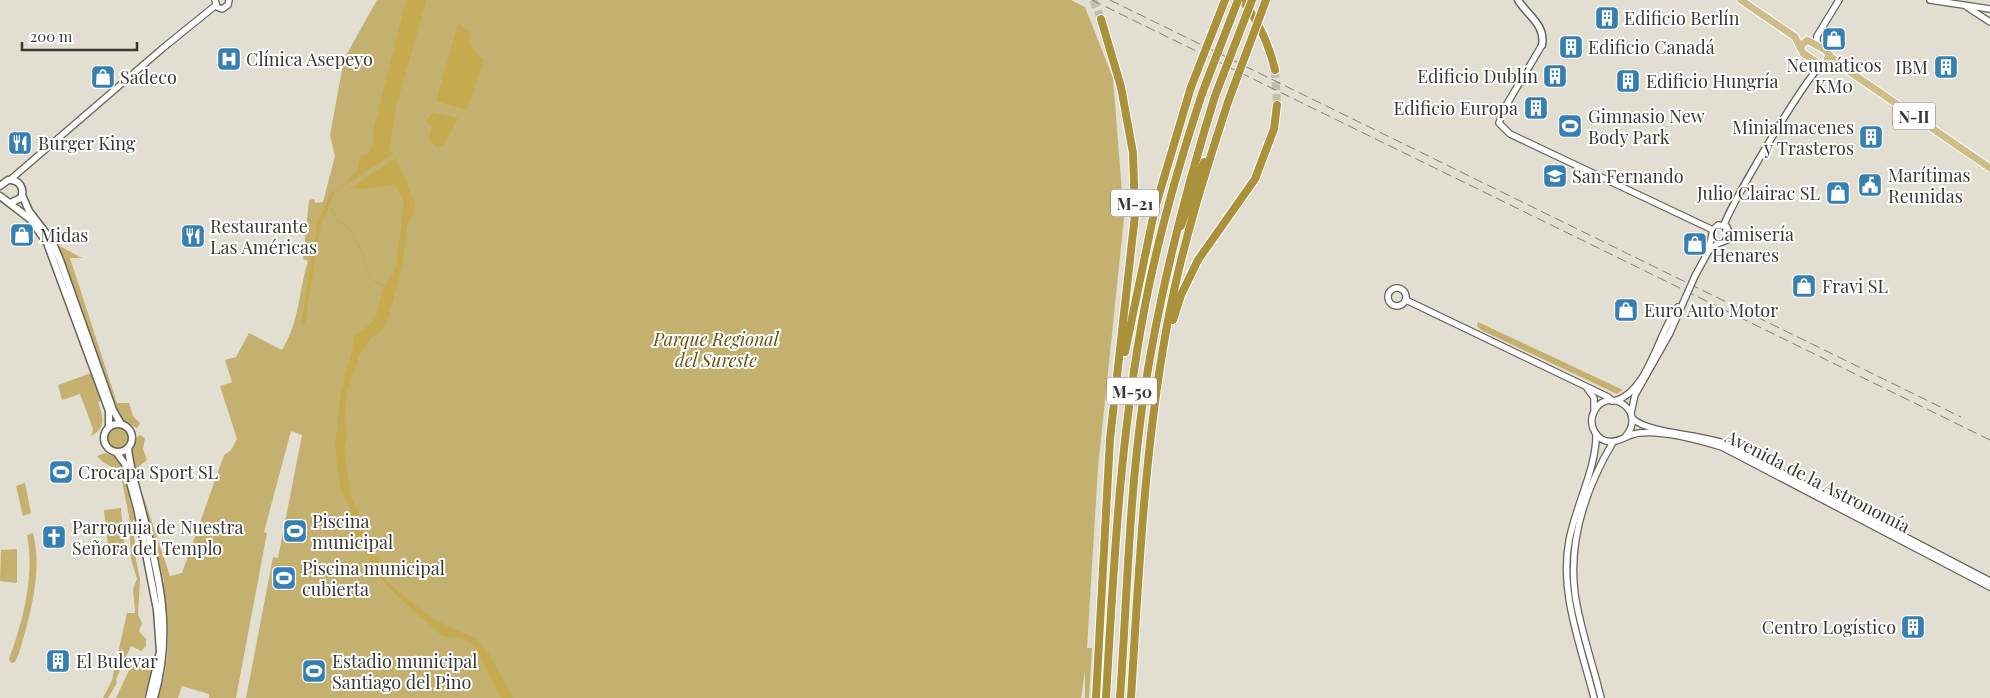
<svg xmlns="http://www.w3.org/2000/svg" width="1990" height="698" font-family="'Playfair Display',serif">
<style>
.green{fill:#c5b16f}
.water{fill:#c5aa50}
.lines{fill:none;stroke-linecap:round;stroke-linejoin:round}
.stream{stroke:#c5aa50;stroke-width:1}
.canal{stroke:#c5aa50;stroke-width:4}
.motorway-tunnel{stroke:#c0bdb2;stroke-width:8;stroke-dasharray:8 4;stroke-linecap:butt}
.tertiary-casing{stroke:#666358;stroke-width:8}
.secondary-casing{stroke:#666358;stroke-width:9}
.primary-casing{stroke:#fff;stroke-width:9}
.motorway-casing{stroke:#fff;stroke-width:10}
.tertiary{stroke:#fff;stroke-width:5.5}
.secondary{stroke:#fff;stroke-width:6}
.primary{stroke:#ccbd89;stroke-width:7}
.motorway{stroke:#aa913a;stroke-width:8}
.rail{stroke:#838179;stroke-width:1;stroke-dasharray:10 5;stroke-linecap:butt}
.tertiary-bridge-casing{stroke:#666358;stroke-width:8;stroke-linecap:butt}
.motorway-bridge-casing{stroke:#fff;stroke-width:10;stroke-linecap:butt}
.tertiary-bridge{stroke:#fff;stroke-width:5.5}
.motorway-bridge{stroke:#aa913a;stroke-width:8}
.labels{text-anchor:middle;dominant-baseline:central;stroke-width:4;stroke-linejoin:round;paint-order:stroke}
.shield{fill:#fff;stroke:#747370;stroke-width:1}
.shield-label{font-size:16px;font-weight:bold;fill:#383732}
.poi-label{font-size:18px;fill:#383732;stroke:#fff;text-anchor:start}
.park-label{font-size:18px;font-style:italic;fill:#67540e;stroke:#fff}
.street-label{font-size:18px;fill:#383732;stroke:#fff}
</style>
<rect width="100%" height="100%" fill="#e2ded2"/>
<g class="green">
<path d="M 377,0 L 1071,0 L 1085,7 L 1113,78 L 1124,218 L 1098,468 L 1087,648 L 1092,648 L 1089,698 L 1085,698 L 1085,671 L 1081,698 L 246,698 L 273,557 L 278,558 L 302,435 L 291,431 L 264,532 L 267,533 L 236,698 L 209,698 L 209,694 L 182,686 L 178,698 L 158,698 C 171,661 170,623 162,585 L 164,582 L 142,492 L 170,576 L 182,573 L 224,455 L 231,450 L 237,439 L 220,386 L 232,382 L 225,360 L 236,357 L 249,333 L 282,350 C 300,320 298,294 308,261 L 303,259 L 309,200 L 314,199 L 315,203 L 323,202 L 335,156 L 330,135 L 344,59 Z"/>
<path d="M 56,244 L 82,258 L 70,258 L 117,403 L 129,403 L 133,416 L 140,423 L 137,428 L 124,421 L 119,415 Z"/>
<path d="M 1478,322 L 1623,390 L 1617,394 L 1481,330 L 1477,326 Z"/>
<path d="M 91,373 L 101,401 L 98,402 C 103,416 107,428 91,436 L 93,429 L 80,394 L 62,400 L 58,385 Z"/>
<circle cx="118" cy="438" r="11"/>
<path d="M 140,435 L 145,438 L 143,449 L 147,460 L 136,469 L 132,453 L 137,437 Z"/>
<path d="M 105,453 L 116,457 L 121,464 L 135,519 L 133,520 L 133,524 L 136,560 L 140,579 L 138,615 L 142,623 L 139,631 L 146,639 L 146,646 L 141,651 L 131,646 L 116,679 L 117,683 L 108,698 L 103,698 L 112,680 L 127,613 L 135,613 L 133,589 L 137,579 L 131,559 L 129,516 L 120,471 L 104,463 L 97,456 Z"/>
<path d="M 25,483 L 31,513 L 23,516 L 16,486 Z"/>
<path d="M 121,508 L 125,553 L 109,554 L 104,510 Z"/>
<path d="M 33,533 C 43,571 30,616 19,653 L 15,662 L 11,663 L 9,659 C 23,621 35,576 27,535 Z"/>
<path d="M 17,549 L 17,583 L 0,581 L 1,550 Z"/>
<path d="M 135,658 L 153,666 L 144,698 L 116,698 Z"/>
</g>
<g class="water">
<path d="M 406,0 L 426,0 L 426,2 L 397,103 L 389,149 L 393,154 L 347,184 L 347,181 L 357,170 L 361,155 L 369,154 L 373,143 L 374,127 Z"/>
<path d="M 458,23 L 469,32 C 469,46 473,51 484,60 L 467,110 L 436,101 Z"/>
<path d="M 433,112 L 458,118 L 446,142 L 441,147 L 435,147 L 429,139 L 432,128 L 426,121 Z"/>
<path d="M 396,158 L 415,203 L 414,214 L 407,225 L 403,263 L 389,316 L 382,331 L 373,336 L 360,354 L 347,392 L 344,419 L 347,433 L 344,448 L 350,493 L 362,522 L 363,532 L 369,548 L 380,562 L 387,582 L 433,619 L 475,638 L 489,654 L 513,698 L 501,698 L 474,645 L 469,641 L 442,636 L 392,591 L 376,572 L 351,525 L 350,506 L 341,492 L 338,474 L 335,443 L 341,391 L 353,347 L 353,337 L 369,325 L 376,317 L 383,289 L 396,268 L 404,203 L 395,184 L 364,189 L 350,188 Z"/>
</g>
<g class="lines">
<path class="stream" d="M 347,183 L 333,193 L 329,203 L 338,223 L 343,223 L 351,232 L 363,254 L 368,275 L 373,280 L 385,286"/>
<path class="canal" d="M 303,323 L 319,224 L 333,193"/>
<g class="motorway-tunnel">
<path d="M 1093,0 L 1101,19"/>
<path d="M 1275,70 L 1277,105"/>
</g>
<defs>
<g id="tertiary">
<path d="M 215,0 L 217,7 L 222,9 L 228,5 L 229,0"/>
<path d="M 1930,0 L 1990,9"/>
<path d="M 1967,7 L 1990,22"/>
<path d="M 1542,45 L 1504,109 L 1499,123 L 1510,134 L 1713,230"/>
<path d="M 1817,45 L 1817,36 L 1839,0"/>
<path d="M 11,179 L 163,48 L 216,5"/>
<path d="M 1724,225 C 1731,204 1807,74 1823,64"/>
<path d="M 1695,276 L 1708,252 L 1713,230 L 1718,225 L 1727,227 L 1730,234 L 1727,240 L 1717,244 L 1708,252"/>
<circle cx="1397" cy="297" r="9"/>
<path d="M 1406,300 L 1608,397 L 1612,401"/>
<path d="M 1587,388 L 1594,398 L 1594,409"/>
<path d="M 1615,401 C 1649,391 1658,332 1678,307"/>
<path d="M 1631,413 L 1635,395 L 1670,333 L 1683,303"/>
<path d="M 1633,419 C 1650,434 1703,434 1729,445 L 1990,581"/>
<path d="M 1624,438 C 1649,413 1610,385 1595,410 C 1588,421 1593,437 1606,441 C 1618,444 1628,434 1639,433 C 1663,430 1699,440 1722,447 L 1990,587"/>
<path d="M 1594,698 C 1582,649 1559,593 1569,541 C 1575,507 1597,467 1596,434"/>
<path d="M 1601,698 C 1593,664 1580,629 1575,594 C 1568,540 1586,488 1613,442"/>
</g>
<g id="secondary">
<path d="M 1518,0 C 1527,15 1546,25 1542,45"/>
<path d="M 0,186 L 8,180 C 19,179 25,188 21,198 L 10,203"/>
<path d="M 22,195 L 29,211 L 52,241 L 60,260 L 113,410 L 121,424"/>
<path d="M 0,196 L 30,219 L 47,243 L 109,411 L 109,427"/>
<circle cx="118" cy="438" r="14"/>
<path d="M 128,448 C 130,470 138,493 143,514 C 160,578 173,633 154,698"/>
<path d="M 116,452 L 125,464 L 137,508 L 157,610 L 160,652 L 149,698"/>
</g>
<g id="primary">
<path d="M 1741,0 L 1795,37 L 1803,53 L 1819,64 L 1826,63 L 1829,55"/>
<path d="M 1800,47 L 1807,40 L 1825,50 L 1837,63 L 1990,168"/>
</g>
<g id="motorway">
<path d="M 1242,0 C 1259,22 1269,44 1275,70"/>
<path d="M 1181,226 L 1204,162"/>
<path d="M 1173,320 L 1181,295 L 1198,260 L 1255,179 L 1274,129 L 1277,105"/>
<path d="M 1125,352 L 1155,208 L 1191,87"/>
<path d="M 1096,698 L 1110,439 L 1135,215 L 1133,153 L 1121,87 L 1101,19"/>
<path d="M 1106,698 C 1114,558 1121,418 1150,281 C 1164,216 1182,154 1203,91"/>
<path d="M 1120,698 C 1127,599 1129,499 1143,401 C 1158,297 1184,196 1215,96"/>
<path d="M 1131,698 C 1139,569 1145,437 1170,310 C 1184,239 1206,170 1228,102"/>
</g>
</defs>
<use href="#tertiary" class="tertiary-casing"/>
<use href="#secondary" class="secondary-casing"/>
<use href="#primary" class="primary-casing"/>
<use href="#motorway" class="motorway-casing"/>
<use href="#tertiary" class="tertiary"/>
<use href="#secondary" class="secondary"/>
<use href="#primary" class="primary"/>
<use href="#motorway" class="motorway"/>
<g class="rail">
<path d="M 1092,0 L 1990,440"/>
<path d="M 1110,0 L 1961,417"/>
</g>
<defs>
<path id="tertiary-bridge" d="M 1683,303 L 1695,276"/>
<g id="motorway-bridge">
<path d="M 1191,87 L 1225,0"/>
<path d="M 1203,91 L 1238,0"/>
<path d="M 1215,96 L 1252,0"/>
<path d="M 1228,102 L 1266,0"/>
</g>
</defs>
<use href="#tertiary-bridge" class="tertiary-bridge-casing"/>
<use href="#motorway-bridge" class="motorway-bridge-casing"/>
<use href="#tertiary-bridge" class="tertiary-bridge"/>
<use href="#motorway-bridge" class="motorway-bridge"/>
</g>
<defs>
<symbol id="building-square" viewBox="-11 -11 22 22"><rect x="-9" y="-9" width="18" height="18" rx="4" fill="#357fb3" stroke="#fff"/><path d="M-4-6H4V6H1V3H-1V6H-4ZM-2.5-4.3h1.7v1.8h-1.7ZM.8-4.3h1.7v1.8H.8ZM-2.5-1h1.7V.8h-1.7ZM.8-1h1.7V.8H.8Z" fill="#fff"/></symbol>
<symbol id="shop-square" viewBox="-11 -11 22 22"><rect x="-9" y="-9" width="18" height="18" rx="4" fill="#357fb3" stroke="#fff"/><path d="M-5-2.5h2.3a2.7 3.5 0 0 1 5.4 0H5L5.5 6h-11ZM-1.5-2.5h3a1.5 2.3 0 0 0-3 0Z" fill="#fff"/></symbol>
<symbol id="hospital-square" viewBox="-11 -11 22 22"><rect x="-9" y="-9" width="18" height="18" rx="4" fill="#357fb3" stroke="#fff"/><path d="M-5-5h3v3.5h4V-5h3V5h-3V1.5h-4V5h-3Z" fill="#fff"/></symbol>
<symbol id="stadium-square" viewBox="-11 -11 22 22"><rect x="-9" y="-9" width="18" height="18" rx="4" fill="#357fb3" stroke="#fff"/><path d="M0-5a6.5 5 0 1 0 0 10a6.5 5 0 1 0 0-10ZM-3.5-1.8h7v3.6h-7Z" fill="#fff"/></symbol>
<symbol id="restaurant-square" viewBox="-11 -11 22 22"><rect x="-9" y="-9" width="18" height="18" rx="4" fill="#357fb3" stroke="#fff"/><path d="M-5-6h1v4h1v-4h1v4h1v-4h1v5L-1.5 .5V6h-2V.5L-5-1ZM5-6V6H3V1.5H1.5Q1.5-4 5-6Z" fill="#fff"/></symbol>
<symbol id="school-square" viewBox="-11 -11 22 22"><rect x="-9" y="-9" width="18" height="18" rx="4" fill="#357fb3" stroke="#fff"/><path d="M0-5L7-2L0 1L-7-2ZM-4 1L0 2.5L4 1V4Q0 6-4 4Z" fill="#fff"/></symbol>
<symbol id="civic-square" viewBox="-11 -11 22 22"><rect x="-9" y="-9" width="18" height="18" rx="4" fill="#357fb3" stroke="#fff"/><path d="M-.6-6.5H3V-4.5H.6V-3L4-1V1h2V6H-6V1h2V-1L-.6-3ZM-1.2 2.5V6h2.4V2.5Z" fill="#fff"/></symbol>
<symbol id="church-square" viewBox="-11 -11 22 22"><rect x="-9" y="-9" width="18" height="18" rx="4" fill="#357fb3" stroke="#fff"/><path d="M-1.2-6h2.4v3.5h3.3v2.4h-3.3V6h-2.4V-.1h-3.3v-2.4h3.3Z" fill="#fff"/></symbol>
</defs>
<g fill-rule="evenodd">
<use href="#building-square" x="1593" y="4" width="28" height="28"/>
<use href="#shop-square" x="1820" y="25" width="28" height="28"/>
<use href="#building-square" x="1557" y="33" width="28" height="28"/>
<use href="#hospital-square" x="215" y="45" width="28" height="28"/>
<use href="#building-square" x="1932" y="53" width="28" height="28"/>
<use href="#building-square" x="1541" y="62" width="28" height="28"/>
<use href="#shop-square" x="89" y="63" width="28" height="28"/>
<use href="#building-square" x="1614" y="67" width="28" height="28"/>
<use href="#building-square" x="1522" y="94" width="28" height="28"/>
<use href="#stadium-square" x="1556" y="112" width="28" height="28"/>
<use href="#building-square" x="1857" y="123" width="28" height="28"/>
<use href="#restaurant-square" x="6" y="129" width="28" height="28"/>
<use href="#school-square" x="1541" y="162" width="28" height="28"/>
<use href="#civic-square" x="1856" y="171" width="28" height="28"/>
<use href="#shop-square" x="1824" y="179" width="28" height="28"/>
<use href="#shop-square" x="8" y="221" width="28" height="28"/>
<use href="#restaurant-square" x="179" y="222" width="28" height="28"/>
<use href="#shop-square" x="1681" y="230" width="28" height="28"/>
<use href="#shop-square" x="1790" y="272" width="28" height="28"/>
<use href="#shop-square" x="1612" y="296" width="28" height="28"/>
<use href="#stadium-square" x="47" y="458" width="28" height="28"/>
<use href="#stadium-square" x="281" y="517" width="28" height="28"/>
<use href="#church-square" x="40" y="523" width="28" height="28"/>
<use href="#stadium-square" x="270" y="564" width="28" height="28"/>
<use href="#building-square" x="1899" y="613" width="28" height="28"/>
<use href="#building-square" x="44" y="647" width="28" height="28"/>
<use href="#stadium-square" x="300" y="657" width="28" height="28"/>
</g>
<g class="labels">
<g class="shield">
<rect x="1893" y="102.5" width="42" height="27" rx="4"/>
<rect x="1111" y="189.5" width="48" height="27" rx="4"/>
<rect x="1107" y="377.5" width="50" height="27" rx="4"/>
</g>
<g class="shield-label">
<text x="1914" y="116">N-II</text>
<text x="1135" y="203">M-21</text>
<text x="1132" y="391">M-50</text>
</g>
<g class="poi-label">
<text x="1624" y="18">Edificio Berlín</text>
<text x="1588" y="47">Edificio Canadá</text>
<text x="246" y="59">Clínica Asepeyo</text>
<text x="1834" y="65" text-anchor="middle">Neumáticos<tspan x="1834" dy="21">KM0</tspan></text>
<text x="1928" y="67" text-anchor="end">IBM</text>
<text x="1538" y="76" text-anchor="end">Edificio Dublín</text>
<text x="120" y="77">Sadeco</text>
<text x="1646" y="81">Edificio Hungría</text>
<text x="1518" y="108" text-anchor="end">Edificio Europa</text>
<text x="1588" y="116">Gimnasio New<tspan x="1588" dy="21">Body Park</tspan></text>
<text x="1854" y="127" text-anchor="end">Minialmacenes<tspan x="1854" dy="21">y Trasteros</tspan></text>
<text x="38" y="143">Burger King</text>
<text x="1888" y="175">Marítimas<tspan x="1888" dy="21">Reunidas</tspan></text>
<text x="1572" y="176">San Fernando</text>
<text x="1820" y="193" text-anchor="end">Julio Clairac SL</text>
<text x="210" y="226">Restaurante<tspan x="210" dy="21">Las Américas</tspan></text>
<text x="1712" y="234">Camisería<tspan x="1712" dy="21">Henares</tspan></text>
<text x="40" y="235">Midas</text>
<text x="1822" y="286">Fravi SL</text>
<text x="1644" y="310">Euro Auto Motor</text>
<text x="78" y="472">Crocapa Sport SL</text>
<text x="312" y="521">Piscina<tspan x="312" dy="21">municipal</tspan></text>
<text x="72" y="527">Parroquia de Nuestra<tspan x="72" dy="21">Señora del Templo</tspan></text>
<text x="302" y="568">Piscina municipal<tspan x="302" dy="21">cubierta</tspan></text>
<text x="1896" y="627" text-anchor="end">Centro Logístico</text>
<text x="76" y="661">El Bulevar</text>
<text x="332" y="661">Estadio municipal<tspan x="332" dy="21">Santiago del Pino</tspan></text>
</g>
<g class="park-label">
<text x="716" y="339">Parque Regional<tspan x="716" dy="21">del Sureste</tspan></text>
</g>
<g class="street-label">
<text transform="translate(1818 481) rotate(27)">Avenida de la Astronomía</text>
</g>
</g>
<path d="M22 42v8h115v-8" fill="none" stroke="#383732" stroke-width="2.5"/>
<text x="30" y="42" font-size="15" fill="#383732" stroke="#ffffff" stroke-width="4" paint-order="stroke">200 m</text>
</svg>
